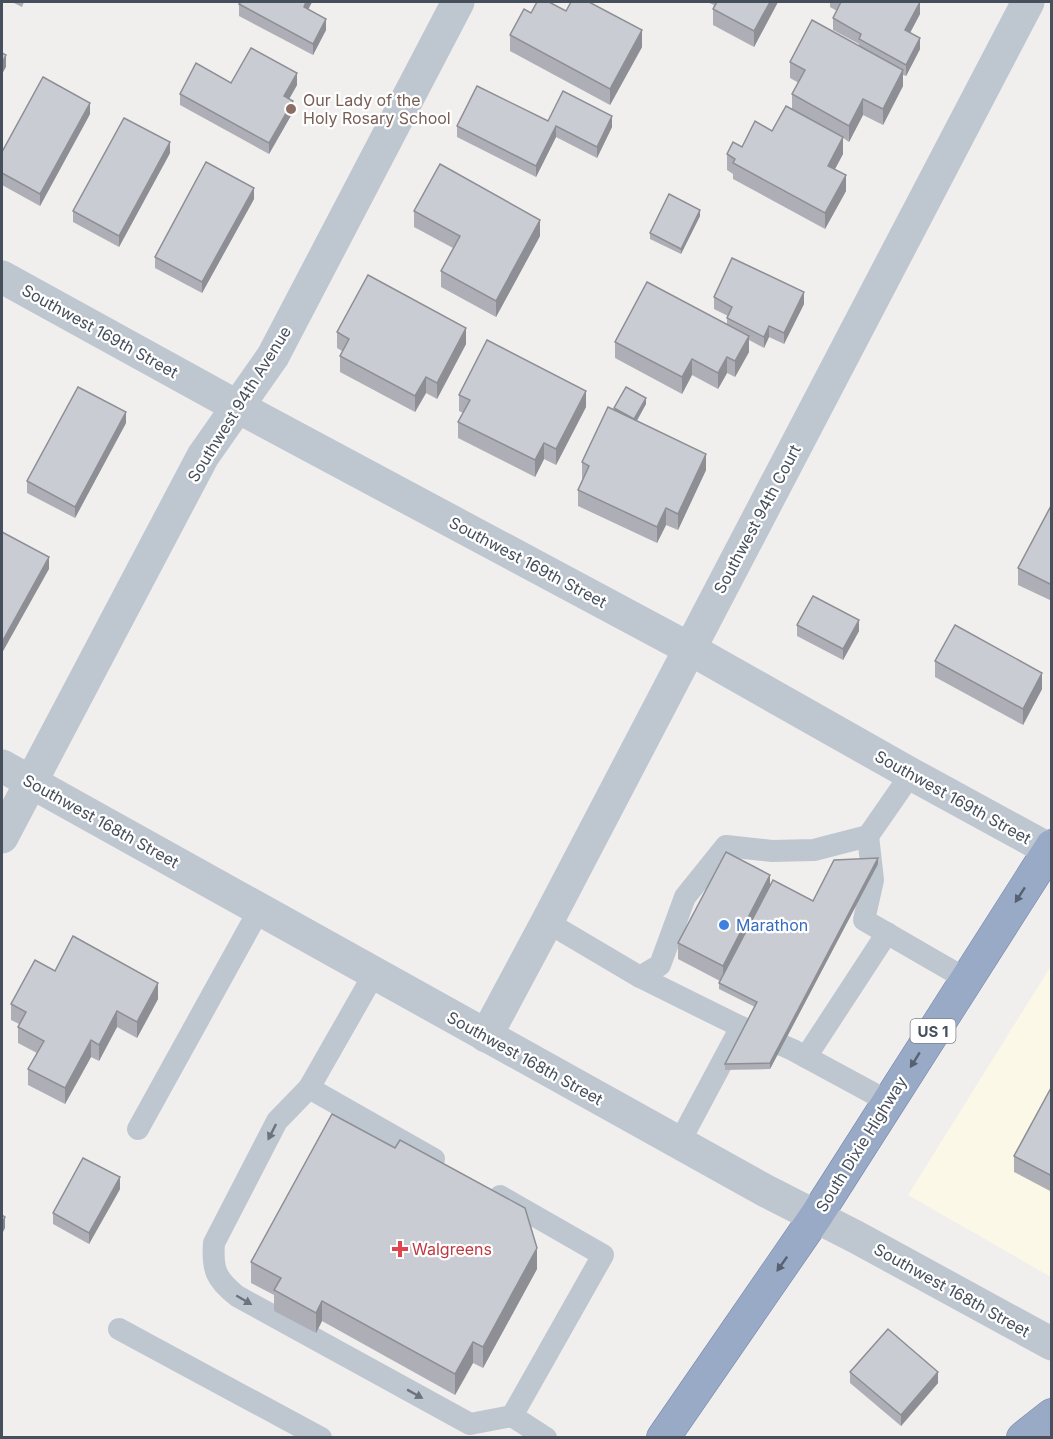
<svg xmlns="http://www.w3.org/2000/svg" width="1053" height="1439" font-family="Inter,sans-serif">
<style>
.commercial{fill:#fcf8e7}
.lines{fill:none;stroke-linecap:round;stroke-linejoin:round}
.trunk-casing{stroke:#7085a9;stroke-width:34}
.service{stroke:#bec7d0;stroke-width:22}
.minor{stroke:#bec7d0;stroke-width:33}
.tertiary{stroke:#bec7d0;stroke-width:33}
.trunk{stroke:#99aac6;stroke-width:33}
.wall{fill:#aeafb6}
.shaded-wall{fill:#8d8f94}
.building{fill:#caccd4;stroke:#8d8f94;stroke-width:1.5}
.oneway{fill:#576171}
.oneway2{fill:#6a737f}
.education-dot{fill:#8d6e63;stroke:#fff;stroke-width:2}
.shop-dot{fill:#3f7fe0;stroke:#fff;stroke-width:2}
.health-dot{fill:#e0444e;stroke:#fff;stroke-width:2}
.labels{text-anchor:middle;dominant-baseline:central;stroke-width:4.5;stroke-linejoin:round;paint-order:stroke}
.shield{fill:#fff;stroke:#7e848d;stroke-width:1.5}
.shield-label{font-size:15px;font-weight:bold;fill:#464f5c}
.education-label{font-size:16px;fill:#785e54;stroke:#fff;text-anchor:start}
.street-label{font-size:16px;fill:#464f5c;stroke:#fff}
.shop-label{font-size:16px;fill:#366cbe;stroke:#fff;text-anchor:start}
.health-label{font-size:16px;fill:#be3a42;stroke:#fff;text-anchor:start}
</style>
<rect width="100%" height="100%" fill="#f1eeee"/>
<path class="commercial" d="M 1051,966 L 1051,1277 L 908,1195 Z"/>
<g class="lines">
<defs>
<g id="trunk">
<path d="M 663,1438 L 816,1216 L 1052,846"/>
<path d="M 1023,1438 L 1052,1415"/>
</g>
</defs>
<use href="#trunk" class="trunk-casing"/>
<g class="service">
<path d="M 868,836 L 873,880 L 864,920 L 966,979"/>
<path d="M 547,922 L 640,977 L 660,965 L 685,897 L 726,846 L 772,851 L 814,850 L 868,836 L 911,774"/>
<path d="M 374,974 L 309,1088 L 434,1159"/>
<path d="M 640,977 L 741,1027 L 793,1050 L 889,1102"/>
<path d="M 806,1057 L 887,933"/>
<path d="M 309,1088 L 277,1121 L 214,1243 C 212,1270 216,1279 237,1296 L 470,1424 L 512,1416"/>
<path d="M 138,1129 L 259,910"/>
<path d="M 679,1143 L 741,1027"/>
<path d="M 500,1196 L 603,1255 L 512,1416 L 546,1438"/>
<path d="M 119,1329 L 321,1438"/>
</g>
<g class="minor">
<path d="M 2,277 L 238,407 L 690,649 L 911,774 L 1052,851"/>
<path d="M 2,837 L 203,456 L 273,356 L 458,2"/>
<path d="M 486,1036 L 547,922 L 1028,2"/>
</g>
<path class="tertiary" d="M 2,766 L 766,1191 L 856,1237 L 1052,1344"/>
<use href="#trunk" class="trunk"/>
</g>
<g class="wall">
<path d="M 12,2 L 24,2 L 22,7 Z"/>
<path d="M 312,2 L 308,9 L 326,30 L 313,55 L 239,16 L 239,4 Z"/>
<path d="M 707,2 L 778,2 L 754,47 L 713,25 L 713,9 L 714,5 Z"/>
<path d="M 830,2 L 919,2 L 920,14 L 910,33 L 920,49 L 906,76 L 903,75 L 903,86 L 883,125 L 863,115 L 849,142 L 843,138 L 843,154 L 835,169 L 846,191 L 825,229 L 733,179 L 733,174 L 727,170 L 727,154 L 772,131 L 792,110 L 792,94 L 799,83 L 790,78 L 790,62 L 859,46 L 859,44 L 833,30 L 833,18 L 837,11 L 830,7 Z"/>
<path d="M 531,13 L 642,47 L 610,105 L 510,51 L 510,35 Z"/>
<path d="M 231,83 L 297,85 L 289,99 L 293,112 L 269,154 L 180,105 L 180,94 Z"/>
<path d="M 90,114 L 40,206 L 2,185 L 2,152 Z"/>
<path d="M 548,121 L 612,127 L 597,158 L 556,137 L 536,177 L 457,137 L 457,126 Z"/>
<path d="M 170,153 L 119,247 L 73,222 L 73,211 Z"/>
<path d="M 254,199 L 202,293 L 155,268 L 155,257 Z"/>
<path d="M 414,211 L 540,236 L 496,317 L 441,287 L 441,271 L 453,248 L 414,227 Z"/>
<path d="M 700,216 L 681,254 L 650,239 L 650,233 Z"/>
<path d="M 714,297 L 804,304 L 784,344 L 769,337 L 764,348 L 749,340 L 749,352 L 735,377 L 727,373 L 718,389 L 692,375 L 682,394 L 615,358 L 615,342 L 727,325 L 727,318 L 728,316 L 714,309 Z"/>
<path d="M 337,332 L 466,344 L 437,399 L 426,393 L 415,412 L 340,372 L 340,356 L 342,351 L 337,348 Z"/>
<path d="M 459,395 L 586,407 L 556,465 L 544,459 L 535,477 L 458,438 L 458,422 L 463,413 L 459,411 Z"/>
<path d="M 646,404 L 637,421 L 706,470 L 678,530 L 666,525 L 657,543 L 578,506 L 578,490 L 583,479 L 582,478 L 582,462 L 614,410 L 614,408 Z"/>
<path d="M 126,423 L 75,518 L 27,493 L 27,481 Z"/>
<path d="M 1052,504 L 1052,601 L 1018,585 L 1018,568 Z"/>
<path d="M 797,625 L 859,631 L 843,660 L 797,636 Z"/>
<path d="M 935,661 L 1042,689 L 1023,725 L 935,677 Z"/>
<path d="M 878,864 L 770,1069 L 725,1070 L 725,1064 L 755,1007 L 719,989 L 719,983 L 720,981 L 678,959 L 678,943 L 770,885 L 813,901 Z"/>
<path d="M 55,971 L 158,999 L 137,1038 L 117,1027 L 99,1061 L 91,1057 L 65,1104 L 28,1085 L 28,1069 L 37,1053 L 18,1043 L 18,1027 L 19,1024 L 11,1020 L 11,1004 Z"/>
<path d="M 1051,1088 L 1052,1192 L 1014,1172 L 1014,1156 Z"/>
<path d="M 120,1189 L 89,1244 L 53,1224 L 53,1213 Z"/>
<path d="M 251,1262 L 537,1269 L 483,1368 L 473,1363 L 455,1395 L 322,1321 L 316,1333 L 274,1311 L 274,1295 L 251,1283 Z"/>
<path d="M 850,1372 L 938,1383 L 901,1426 L 850,1383 Z"/>
</g>
<g class="shaded-wall">
<path d="M 306,2 L 312,2 L 304,18 L 304,7 Z"/>
<path d="M 770,2 L 778,2 L 754,47 L 754,31 Z"/>
<path d="M 920,2 L 920,14 L 905,42 L 905,30 Z"/>
<path d="M 326,19 L 326,30 L 313,55 L 313,44 Z"/>
<path d="M 642,30 L 642,47 L 610,105 L 610,89 Z"/>
<path d="M 920,38 L 920,49 L 906,76 L 906,65 Z"/>
<path d="M 6,55 L 6,67 L 2,74 L 2,63 Z"/>
<path d="M 903,70 L 903,86 L 883,125 L 883,109 Z"/>
<path d="M 297,73 L 297,85 L 284,108 L 284,96 Z"/>
<path d="M 863,99 L 863,115 L 849,142 L 849,126 Z"/>
<path d="M 293,101 L 293,112 L 269,154 L 269,143 Z"/>
<path d="M 90,103 L 90,114 L 40,206 L 40,194 Z"/>
<path d="M 612,116 L 612,127 L 597,158 L 597,147 Z"/>
<path d="M 556,126 L 556,137 L 536,177 L 536,166 Z"/>
<path d="M 843,137 L 843,154 L 828,182 L 828,166 Z"/>
<path d="M 170,142 L 170,153 L 119,247 L 119,236 Z"/>
<path d="M 846,175 L 846,191 L 825,229 L 825,213 Z"/>
<path d="M 254,188 L 254,199 L 202,293 L 202,282 Z"/>
<path d="M 700,210 L 700,216 L 681,254 L 681,249 Z"/>
<path d="M 540,220 L 540,236 L 496,317 L 496,301 Z"/>
<path d="M 804,292 L 804,304 L 784,344 L 784,333 Z"/>
<path d="M 769,326 L 769,337 L 764,348 L 764,337 Z"/>
<path d="M 466,328 L 466,344 L 437,399 L 437,383 Z"/>
<path d="M 749,336 L 749,352 L 735,377 L 735,361 Z"/>
<path d="M 727,357 L 727,373 L 718,389 L 718,373 Z"/>
<path d="M 692,359 L 692,375 L 682,394 L 682,377 Z"/>
<path d="M 426,377 L 426,393 L 415,412 L 415,396 Z"/>
<path d="M 586,391 L 586,407 L 556,465 L 556,449 Z"/>
<path d="M 646,398 L 646,404 L 634,425 L 634,419 Z"/>
<path d="M 126,412 L 126,423 L 75,518 L 75,507 Z"/>
<path d="M 544,443 L 544,459 L 535,477 L 535,460 Z"/>
<path d="M 706,454 L 706,470 L 678,530 L 678,514 Z"/>
<path d="M 666,508 L 666,525 L 657,543 L 657,527 Z"/>
<path d="M 49,557 L 49,569 L 2,653 L 2,642 Z"/>
<path d="M 859,620 L 859,631 L 843,660 L 843,649 Z"/>
<path d="M 1042,673 L 1042,689 L 1023,725 L 1023,709 Z"/>
<path d="M 878,858 L 878,864 L 770,1069 L 770,1063 Z"/>
<path d="M 770,875 L 770,891 L 723,982 L 723,966 Z"/>
<path d="M 158,983 L 158,999 L 137,1038 L 137,1022 Z"/>
<path d="M 117,1011 L 117,1027 L 99,1061 L 99,1045 Z"/>
<path d="M 91,1040 L 91,1057 L 65,1104 L 65,1088 Z"/>
<path d="M 120,1177 L 120,1189 L 89,1244 L 89,1233 Z"/>
<path d="M 5,1217 L 5,1228 L 2,1234 L 2,1223 Z"/>
<path d="M 537,1248 L 537,1269 L 483,1368 L 483,1347 Z"/>
<path d="M 322,1301 L 322,1321 L 316,1333 L 316,1313 Z"/>
<path d="M 473,1342 L 473,1363 L 455,1395 L 455,1374 Z"/>
<path d="M 938,1372 L 938,1383 L 901,1426 L 901,1415 Z"/>
</g>
<g class="building">
<path d="M 241,2 L 306,2 L 304,7 L 326,19 L 313,44 L 239,4 Z"/>
<path d="M 537,2 L 549,2 L 566,11 L 571,2 L 589,2 L 642,30 L 610,89 L 510,35 L 524,9 L 531,13 Z"/>
<path d="M 717,2 L 770,2 L 754,31 L 713,9 Z"/>
<path d="M 841,2 L 920,2 L 905,30 L 920,38 L 906,65 L 859,39 L 861,34 L 833,18 Z"/>
<path d="M 812,20 L 903,70 L 883,109 L 863,99 L 849,126 L 792,94 L 805,70 L 790,62 Z"/>
<path d="M 251,48 L 297,73 L 284,96 L 293,101 L 269,143 L 180,94 L 196,63 L 231,83 Z"/>
<path d="M 2,53 L 6,55 L 2,63 Z"/>
<path d="M 43,77 L 90,103 L 40,194 L 2,173 L 2,152 Z"/>
<path d="M 477,86 L 548,121 L 563,91 L 612,116 L 597,147 L 556,126 L 536,166 L 457,126 Z"/>
<path d="M 786,106 L 843,137 L 828,166 L 846,175 L 825,213 L 733,163 L 735,159 L 727,154 L 733,142 L 742,147 L 755,121 L 772,131 Z"/>
<path d="M 124,118 L 170,142 L 119,236 L 73,211 Z"/>
<path d="M 206,162 L 254,188 L 202,282 L 155,257 Z"/>
<path d="M 440,164 L 540,220 L 496,301 L 441,271 L 460,236 L 414,211 Z"/>
<path d="M 669,194 L 700,210 L 681,249 L 650,233 Z"/>
<path d="M 732,258 L 804,292 L 784,333 L 769,326 L 764,337 L 727,318 L 732,307 L 714,297 Z"/>
<path d="M 368,275 L 466,328 L 437,383 L 426,377 L 415,396 L 340,356 L 349,339 L 337,332 Z"/>
<path d="M 647,282 L 749,336 L 735,361 L 727,357 L 718,373 L 692,359 L 682,377 L 615,342 Z"/>
<path d="M 487,340 L 586,391 L 556,449 L 544,443 L 535,460 L 458,422 L 470,400 L 459,395 Z"/>
<path d="M 78,387 L 126,412 L 75,507 L 27,481 Z"/>
<path d="M 626,387 L 646,398 L 634,419 L 614,408 Z"/>
<path d="M 608,407 L 706,454 L 678,514 L 666,508 L 657,527 L 578,490 L 589,466 L 582,462 Z"/>
<path d="M 1052,504 L 1052,585 L 1018,568 Z"/>
<path d="M 2,532 L 49,557 L 2,642 Z"/>
<path d="M 813,596 L 859,620 L 843,649 L 797,625 Z"/>
<path d="M 955,625 L 1042,673 L 1023,709 L 935,661 Z"/>
<path d="M 726,852 L 770,875 L 723,966 L 678,943 Z"/>
<path d="M 878,858 L 770,1063 L 725,1064 L 757,1002 L 719,983 L 773,880 L 813,901 L 834,860 Z"/>
<path d="M 73,936 L 158,983 L 137,1022 L 117,1011 L 99,1045 L 91,1040 L 65,1088 L 28,1069 L 44,1041 L 18,1027 L 26,1012 L 11,1004 L 35,960 L 55,971 Z"/>
<path d="M 1051,1088 L 1052,1088 L 1052,1176 L 1014,1156 Z"/>
<path d="M 332,1114 L 395,1148 L 400,1140 L 525,1208 L 537,1248 L 483,1347 L 473,1342 L 455,1374 L 322,1301 L 316,1313 L 274,1290 L 281,1278 L 251,1262 Z"/>
<path d="M 83,1158 L 120,1177 L 89,1233 L 53,1213 Z"/>
<path d="M 2,1215 L 5,1217 L 2,1223 Z"/>
<path d="M 888,1329 L 938,1372 L 901,1415 L 850,1372 Z"/>
</g>
<defs><path id="oneway-solid" d="M-6-.8H1V-3.2L6.5 0L1 3.2V.8H-6Z" transform="scale(1.5)"/></defs>
<g class="oneway">
<use href="#oneway-solid" transform="translate(1020 895) rotate(123)"/>
<use href="#oneway-solid" transform="translate(915 1060) rotate(122)"/>
<use href="#oneway-solid" transform="translate(782 1264) rotate(125)"/>
</g>
<g class="oneway2">
<use href="#oneway-solid" transform="translate(272 1132) rotate(117)"/>
<use href="#oneway-solid" transform="translate(244 1300) rotate(30)"/>
<use href="#oneway-solid" transform="translate(415 1394) rotate(29)"/>
</g>
<circle class="education-dot" cx="291" cy="109" r="6"/>
<circle class="shop-dot" cx="724" cy="925" r="6"/>
<path class="health-dot" d="M397 1240h6v6h6v6h-6v6h-6v-6h-6v-6h6z"/>
<g class="labels">
<rect class="shield" x="910.5" y="1019" width="45" height="24" rx="4.5"/>
<g class="shield-label">
<text x="933" y="1031">US 1</text>
</g>
<g class="education-label">
<text x="303" y="100">Our Lady of the<tspan x="303" dy="18">Holy Rosary School</tspan></text>
</g>
<g class="street-label">
<text transform="translate(100 331) rotate(29)">Southwest 169th Street</text>
<text transform="translate(239 404) rotate(-58)">Southwest 94th Avenue</text>
<text transform="translate(757 519) rotate(-62)">Southwest 94th Court</text>
<text transform="translate(528 562) rotate(28)">Southwest 169th Street</text>
<text transform="translate(953 797) rotate(29)">Southwest 169th Street</text>
<text transform="translate(101 821) rotate(29)">Southwest 168th Street</text>
<text transform="translate(525 1058) rotate(29)">Southwest 168th Street</text>
<text transform="translate(861 1144) rotate(-58)">South Dixie Highway</text>
<text transform="translate(952 1290) rotate(29)">Southwest 168th Street</text>
</g>
<g class="shop-label">
<text x="736" y="925">Marathon</text>
</g>
<g class="health-label">
<text x="412" y="1249">Walgreens</text>
</g>
</g>
<rect width="1053" height="1439" fill="none" stroke="#464f5c" stroke-width="6"/>
</svg>
